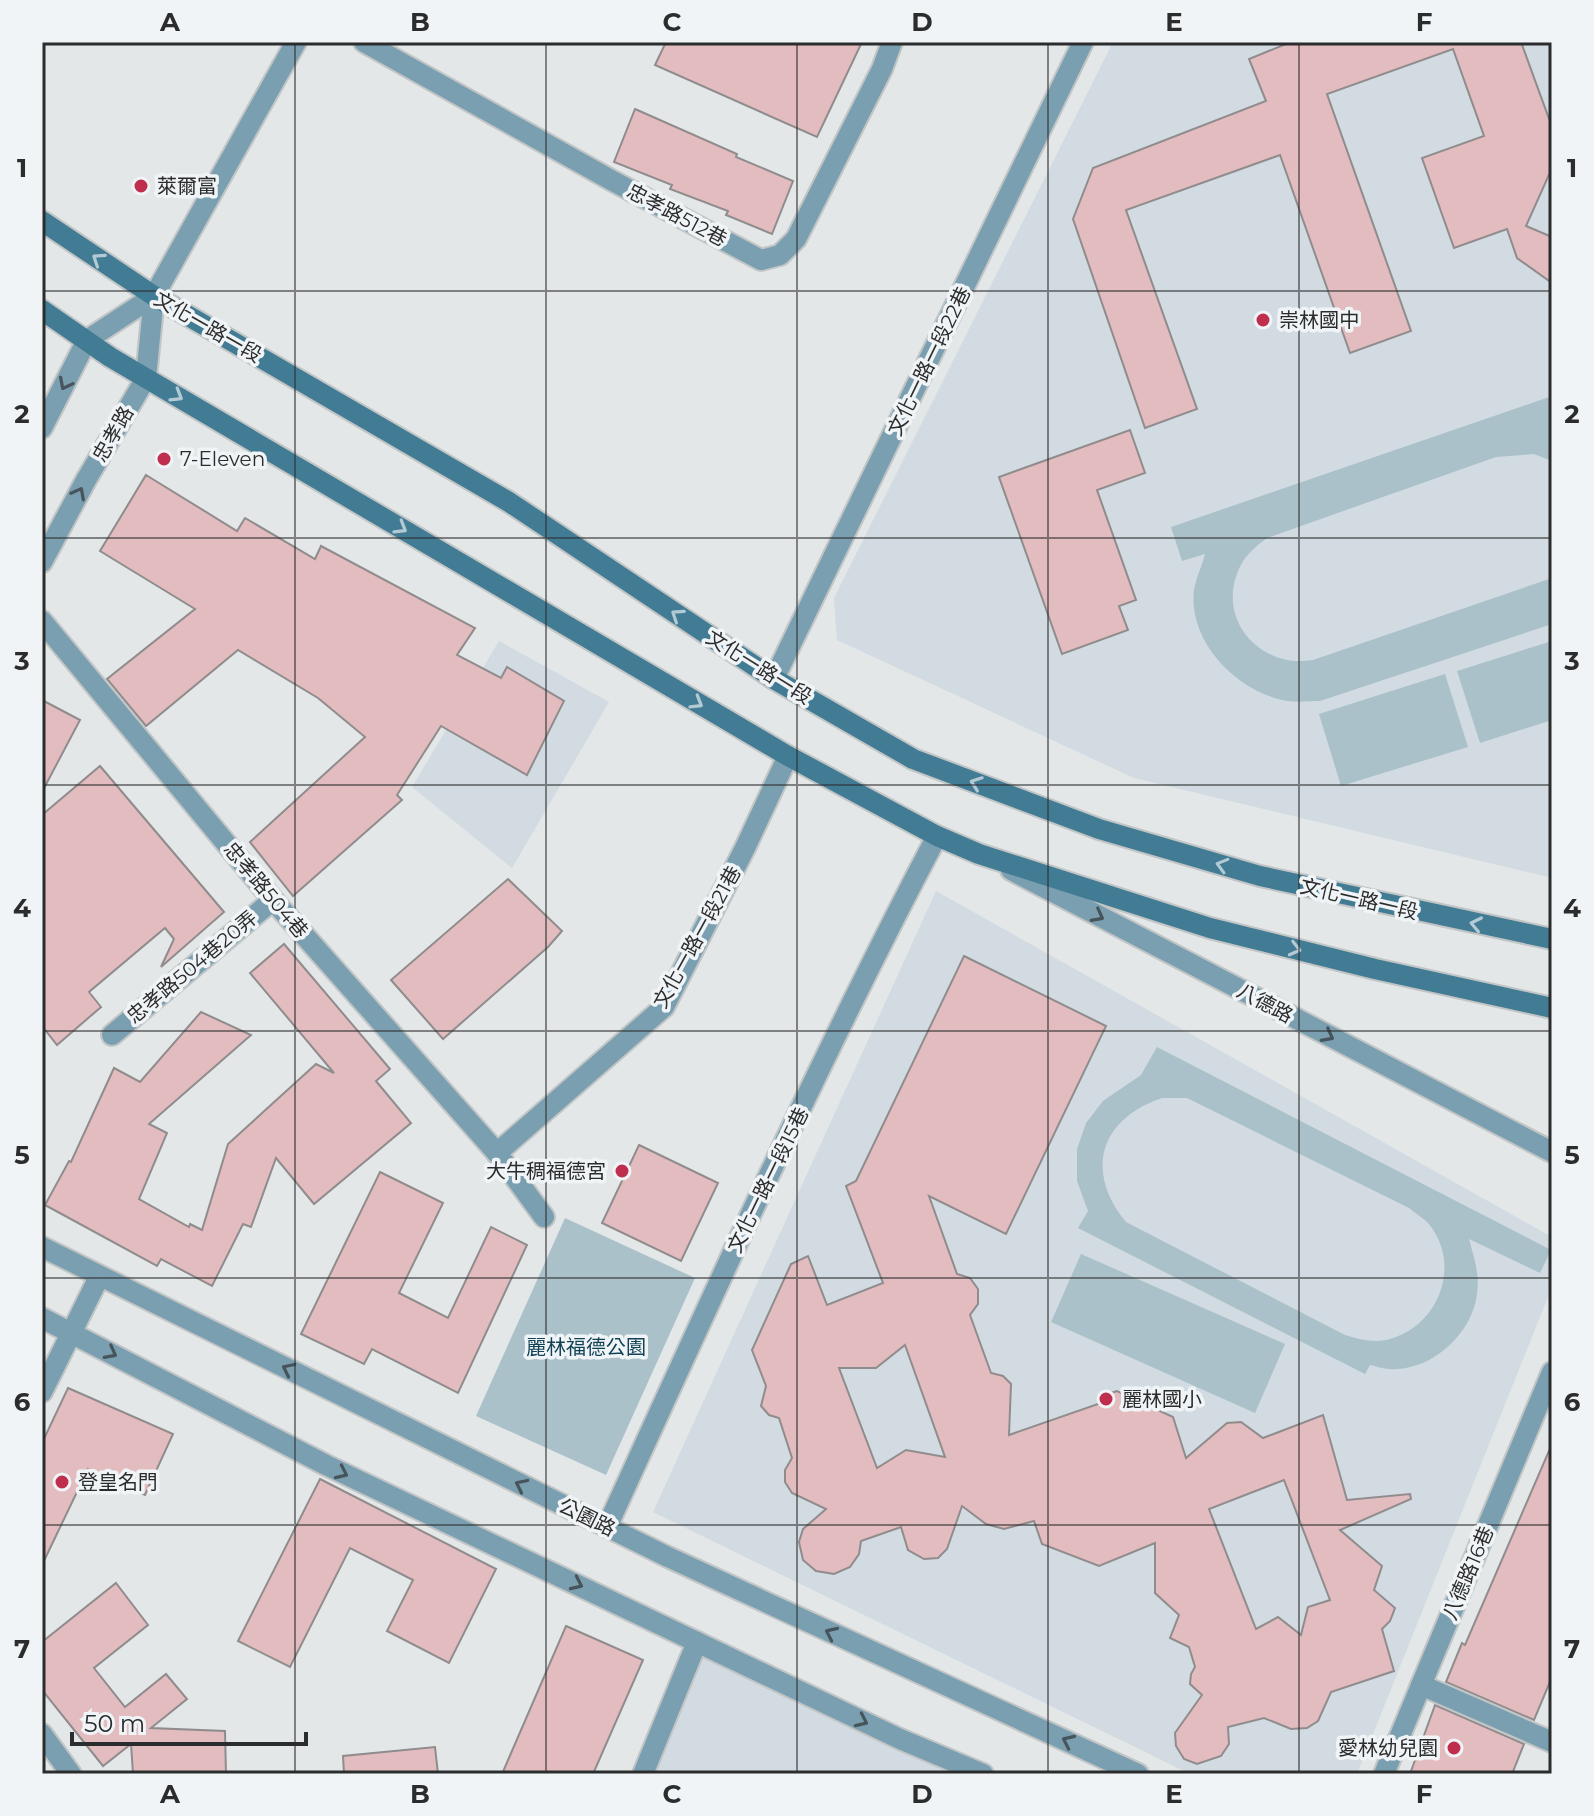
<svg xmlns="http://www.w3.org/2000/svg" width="1594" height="1816" font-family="Montserrat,'Noto Sans TC',sans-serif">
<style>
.built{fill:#d1dbe1}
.green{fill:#abc1ca;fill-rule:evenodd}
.building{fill:#e2bcbe;stroke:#908c8d;stroke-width:2;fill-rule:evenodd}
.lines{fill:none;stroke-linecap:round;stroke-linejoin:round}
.minor-casing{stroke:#c2c5c6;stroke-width:24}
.tertiary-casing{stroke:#c2c5c6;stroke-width:24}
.secondary-casing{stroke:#c2c5c6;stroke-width:24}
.minor{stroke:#7a9fb0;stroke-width:20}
.tertiary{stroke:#7a9fb0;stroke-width:20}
.secondary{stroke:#427c94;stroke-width:20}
.oneway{stroke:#b3cad4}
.oneway2{stroke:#47545b}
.grid{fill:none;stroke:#2b2c2d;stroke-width:2;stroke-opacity:0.55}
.poi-dot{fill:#bf2f4d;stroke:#f0f4f6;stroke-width:3}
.labels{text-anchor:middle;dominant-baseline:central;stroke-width:7;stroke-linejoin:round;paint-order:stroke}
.poi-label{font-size:20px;fill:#2b2c2d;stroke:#f0f4f6;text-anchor:start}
.street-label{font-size:20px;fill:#2b2c2d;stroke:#f0f4f6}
.park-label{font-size:20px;fill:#124355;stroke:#f0f4f6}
.neatline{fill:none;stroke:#2b2c2d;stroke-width:3}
.grid-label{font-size:26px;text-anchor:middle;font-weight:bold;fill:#2b2c2d}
</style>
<rect width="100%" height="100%" fill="#e3e7e8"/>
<g class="built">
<path d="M 1113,42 L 1552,42 L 1552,878 L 1134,778 L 837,640 L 834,598 Z"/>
<path d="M 499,641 L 609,702 L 512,868 L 412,787 Z"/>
<path d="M 936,891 L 1552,1237 L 1552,1287 L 1357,1774 L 1198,1774 L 1184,1771 L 653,1512 Z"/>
<path d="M 695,1652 L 919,1758 L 956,1774 L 655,1774 Z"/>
</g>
<g class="green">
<path d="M 1552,396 L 1552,461 L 1534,454 L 1496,457 L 1267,538 C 1255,547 1244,556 1238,571 C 1217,622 1262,669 1313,660 L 1552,578 L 1552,624 L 1320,701 C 1308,701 1293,703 1282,700 C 1235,689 1188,641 1194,590 C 1196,578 1202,566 1205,554 L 1182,561 L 1171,527 Z"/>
<path d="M 1552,641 L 1552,720 L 1480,743 L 1457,671 Z"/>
<path d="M 1445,674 L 1468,747 L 1341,786 L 1319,714 Z"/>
<path d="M 1157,1047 L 1551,1250 L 1540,1273 L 1469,1239 C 1474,1258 1480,1274 1477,1294 C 1472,1335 1430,1372 1389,1369 C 1383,1369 1376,1366 1370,1365 L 1365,1374 L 1078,1228 L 1088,1211 L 1077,1181 L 1077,1149 L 1086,1123 L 1103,1101 L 1141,1075 ZM 1162,1098 L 1187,1098 L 1409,1208 C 1415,1213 1423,1218 1428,1223 C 1462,1263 1440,1323 1393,1338 C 1377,1344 1361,1340 1345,1335 L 1126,1222 C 1084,1171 1100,1119 1162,1098 Z"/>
<path d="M 565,1218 L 695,1278 L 606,1475 L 476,1416 Z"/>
<path d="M 1081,1254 L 1285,1344 L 1255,1413 L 1051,1322 Z"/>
</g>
<g class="building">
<path d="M 666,42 L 862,42 L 817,137 L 655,65 Z"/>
<path d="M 1291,42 L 1521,42 L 1552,127 L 1552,168 L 1526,226 L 1552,237 L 1552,283 L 1517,258 L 1507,229 L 1454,248 L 1422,158 L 1484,136 L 1453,49 L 1327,94 L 1411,331 L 1350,353 L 1280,155 L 1126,210 L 1197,409 L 1145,428 L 1073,219 L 1093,168 L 1266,101 L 1249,59 Z"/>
<path d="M 635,109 L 737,154 L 736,157 L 793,181 L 772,234 L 726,215 L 728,211 L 670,189 L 672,185 L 614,162 Z"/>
<path d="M 1130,430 L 1145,473 L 1097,490 L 1136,600 L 1119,606 L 1128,630 L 1062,654 L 999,477 Z"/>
<path d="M 146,475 L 237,531 L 245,518 L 315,559 L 321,546 L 475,628 L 457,655 L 501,678 L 507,667 L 564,701 L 527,775 L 441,726 L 397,795 L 402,800 L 293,896 L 250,842 L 365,737 L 318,698 L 238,650 L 146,726 L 107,679 L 195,609 L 100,551 Z"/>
<path d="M 42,700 L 80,720 L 42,792 Z"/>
<path d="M 100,766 L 224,912 L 161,967 L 174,939 L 165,928 L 89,992 L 101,1007 L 57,1045 L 42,1026 L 42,815 Z"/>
<path d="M 508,879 L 562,931 L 548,947 L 443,1039 L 391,980 Z"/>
<path d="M 284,944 L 390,1069 L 376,1081 L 411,1123 L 314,1204 L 276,1158 L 251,1227 L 243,1224 L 212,1286 L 161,1259 L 157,1266 L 45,1205 L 69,1161 L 71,1162 L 114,1068 L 140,1082 L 201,1012 L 251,1035 L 149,1124 L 167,1133 L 139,1199 L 189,1227 L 190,1224 L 202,1230 L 228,1144 L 316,1064 L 334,1073 L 250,973 Z"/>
<path d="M 964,956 L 1106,1026 L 1006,1234 L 929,1196 L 957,1274 L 970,1278 L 978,1289 L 978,1304 L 970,1315 L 991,1373 L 1003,1376 L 1011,1384 L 1009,1435 L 1101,1403 L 1104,1395 L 1117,1391 L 1173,1417 L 1186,1458 L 1227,1423 L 1241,1422 L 1263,1438 L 1323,1415 L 1347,1500 L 1410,1494 L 1411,1499 L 1340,1530 L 1382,1566 L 1374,1590 L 1395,1608 L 1390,1621 L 1382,1629 L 1394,1671 L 1331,1692 L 1318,1721 L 1307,1728 L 1291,1729 L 1264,1718 L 1228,1727 L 1229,1744 L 1221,1756 L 1197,1764 L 1184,1759 L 1176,1746 L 1175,1733 L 1202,1695 L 1190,1684 L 1191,1674 L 1195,1667 L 1189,1647 L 1170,1638 L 1179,1615 L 1155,1593 L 1155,1543 L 1099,1566 L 1042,1544 L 1034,1521 L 1004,1529 L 986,1524 L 962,1506 L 947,1549 L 938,1558 L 924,1559 L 908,1550 L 901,1527 L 861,1541 L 859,1554 L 850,1567 L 834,1574 L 816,1571 L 803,1560 L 799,1542 L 803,1529 L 826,1509 L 792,1493 L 785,1482 L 785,1470 L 792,1458 L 779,1418 L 769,1415 L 761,1406 L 766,1386 L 752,1350 L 791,1264 L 808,1256 L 827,1305 L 883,1283 L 846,1186 L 856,1181 ZM 905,1345 L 945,1457 L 906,1450 L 877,1468 L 839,1368 L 876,1368 ZM 1284,1480 L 1330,1600 L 1308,1607 L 1301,1635 L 1278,1617 L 1256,1629 L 1209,1509 Z"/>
<path d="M 639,1145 L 718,1183 L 681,1261 L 602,1223 Z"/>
<path d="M 380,1172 L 443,1203 L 399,1293 L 448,1318 L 491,1227 L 527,1245 L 458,1393 L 372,1349 L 364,1364 L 301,1334 Z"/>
<path d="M 68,1388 L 173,1434 L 145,1495 L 88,1469 L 42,1565 L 42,1443 Z"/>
<path d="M 1552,1444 L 1552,1677 L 1534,1720 L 1446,1682 L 1462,1643 L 1465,1645 Z"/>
<path d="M 320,1479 L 496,1569 L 449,1663 L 387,1631 L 413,1580 L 350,1548 L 290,1667 L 238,1641 Z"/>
<path d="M 116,1583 L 148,1625 L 94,1668 L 125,1707 L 166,1674 L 187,1699 L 151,1728 L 225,1731 L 226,1774 L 133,1774 L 131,1744 L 103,1766 L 42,1690 L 42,1642 Z"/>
<path d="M 566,1626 L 643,1660 L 593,1774 L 502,1774 Z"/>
<path d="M 1435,1705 L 1524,1744 L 1512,1774 L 1410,1774 Z"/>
<path d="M 435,1747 L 438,1774 L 344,1774 L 343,1756 Z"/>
</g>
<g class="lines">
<defs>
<g id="minor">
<path d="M 364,42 L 611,180 L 761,260 L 780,255 L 796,239 L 882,69 L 892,42"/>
<path d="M 42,621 L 273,900 L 497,1153 L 544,1217"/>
<path d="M 774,679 L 1083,42"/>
<path d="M 112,1035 L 273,900"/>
<path d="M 497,1153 L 664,1007 L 745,848 L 788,756"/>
<path d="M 42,1247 L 668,1557 L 1138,1774"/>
<path d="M 42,1318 L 326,1465 L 900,1739 L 983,1774"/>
<path d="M 42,1392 L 99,1277"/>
<path d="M 607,1527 C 713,1295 818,1062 937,836"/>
<path d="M 1421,1685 L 1552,1742"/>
<path d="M 42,1734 L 71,1774"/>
<path d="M 643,1774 L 697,1642"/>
<path d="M 1384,1774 L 1552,1372"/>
</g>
<g id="tertiary">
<path d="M 42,428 L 87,340 L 154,296"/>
<path d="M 42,562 L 86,480 L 146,378 L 154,296 L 296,42"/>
<path d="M 1011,870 L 1552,1152"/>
</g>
<g id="secondary">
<path d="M 42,221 L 154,296 L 509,502 L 774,679 L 913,759 L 1099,829 L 1260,876 L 1552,939"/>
<path d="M 42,310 L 110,357 L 788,756 L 937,836 L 979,854 L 1210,928 L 1375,969 L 1552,1008"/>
</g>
</defs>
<use href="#minor" class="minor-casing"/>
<use href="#tertiary" class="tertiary-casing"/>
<use href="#secondary" class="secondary-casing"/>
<use href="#minor" class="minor"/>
<use href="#tertiary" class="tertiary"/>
<use href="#secondary" class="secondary"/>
</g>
<defs><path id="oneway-chevron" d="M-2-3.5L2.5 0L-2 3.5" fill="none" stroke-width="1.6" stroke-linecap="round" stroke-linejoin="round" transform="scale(2)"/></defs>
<g class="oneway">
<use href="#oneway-chevron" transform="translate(98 259) rotate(-146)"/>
<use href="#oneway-chevron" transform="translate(177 396) rotate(31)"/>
<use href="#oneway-chevron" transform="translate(401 528) rotate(31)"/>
<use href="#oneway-chevron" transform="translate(677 615) rotate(-146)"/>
<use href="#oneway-chevron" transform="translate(697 703) rotate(31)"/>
<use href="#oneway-chevron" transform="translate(976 783) rotate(-160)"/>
<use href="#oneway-chevron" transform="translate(1222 865) rotate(-164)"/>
<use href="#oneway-chevron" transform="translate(1476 924) rotate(-168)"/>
<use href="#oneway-chevron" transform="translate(1295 949) rotate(14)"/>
</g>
<g class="oneway2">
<use href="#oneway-chevron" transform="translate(65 384) rotate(117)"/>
<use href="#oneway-chevron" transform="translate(79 493) rotate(-62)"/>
<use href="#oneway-chevron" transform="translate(1098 916) rotate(28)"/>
<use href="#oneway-chevron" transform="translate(1328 1036) rotate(28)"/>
<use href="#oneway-chevron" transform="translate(111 1353) rotate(28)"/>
<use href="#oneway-chevron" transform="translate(288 1369) rotate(-154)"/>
<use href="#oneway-chevron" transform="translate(342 1473) rotate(25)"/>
<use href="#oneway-chevron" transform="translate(521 1485) rotate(-154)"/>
<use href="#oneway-chevron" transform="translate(577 1584) rotate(25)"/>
<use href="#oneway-chevron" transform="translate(831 1633) rotate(-155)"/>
<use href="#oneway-chevron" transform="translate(862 1721) rotate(25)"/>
<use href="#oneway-chevron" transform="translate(1068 1741) rotate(-155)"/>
</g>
<path class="grid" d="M 295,42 L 295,1774M 546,42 L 546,1774M 797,42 L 797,1774M 1048,42 L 1048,1774M 1299,42 L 1299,1774M 42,291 L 1552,291M 42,538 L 1552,538M 42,785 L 1552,785M 42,1031 L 1552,1031M 42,1278 L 1552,1278M 42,1525 L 1552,1525"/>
<g class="poi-dot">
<circle cx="141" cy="186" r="8"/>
<circle cx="1263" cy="320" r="8"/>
<circle cx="164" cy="459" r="8"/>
<circle cx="622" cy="1171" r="8"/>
<circle cx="1106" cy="1399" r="8"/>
<circle cx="62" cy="1482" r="8"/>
<circle cx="1454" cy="1748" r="8"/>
</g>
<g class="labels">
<g class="poi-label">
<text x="157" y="186">萊爾富</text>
<text x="1279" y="320">崇林國中</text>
<text x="180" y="459">7-Eleven</text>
<text x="606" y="1171" text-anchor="end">大牛稠福德宮</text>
<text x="1122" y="1399">麗林國小</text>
<text x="78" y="1482">登皇名門</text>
<text x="1438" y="1748" text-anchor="end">愛林幼兒園</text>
</g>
<g class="street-label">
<text transform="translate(677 215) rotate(28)">忠孝路512巷</text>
<text transform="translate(208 327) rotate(30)">文化一路一段</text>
<text transform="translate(929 361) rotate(-64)">文化一路一段22巷</text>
<text transform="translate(113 434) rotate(-60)">忠孝路</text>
<text transform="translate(759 667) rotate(32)">文化一路一段</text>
<text transform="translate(266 890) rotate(50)">忠孝路504巷</text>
<text transform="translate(1359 899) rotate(13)">文化一路一段</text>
<text transform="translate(697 937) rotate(-61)">文化一路一段21巷</text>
<text transform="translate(192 967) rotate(-40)">忠孝路504巷20弄</text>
<text transform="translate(1265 1003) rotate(28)">八德路</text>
<text transform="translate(768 1180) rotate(-64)">文化一路一段15巷</text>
<text transform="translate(587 1517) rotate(26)">公園路</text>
<text transform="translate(1468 1573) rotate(-67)">八德路16巷</text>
</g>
<g class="park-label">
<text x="586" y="1347">麗林福德公園</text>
</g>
</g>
<rect width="1594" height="1816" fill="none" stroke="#f0f4f6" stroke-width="88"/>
<path d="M72 1732v12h234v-12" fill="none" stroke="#2b2c2d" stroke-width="4"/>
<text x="84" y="1732" font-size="24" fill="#2b2c2d" stroke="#f0f4f6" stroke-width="6" paint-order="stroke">50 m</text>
<rect x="44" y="44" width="1506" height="1728" class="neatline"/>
<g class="grid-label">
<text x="170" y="31">A</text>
<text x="420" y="31">B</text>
<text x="672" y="31">C</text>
<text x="922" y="31">D</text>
<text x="1174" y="31">E</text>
<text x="1424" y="31">F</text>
<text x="22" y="177">1</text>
<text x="1572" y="177">1</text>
<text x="22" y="423">2</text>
<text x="1572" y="423">2</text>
<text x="22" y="670">3</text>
<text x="1572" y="670">3</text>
<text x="22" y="917">4</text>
<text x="1572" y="917">4</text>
<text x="22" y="1164">5</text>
<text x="1572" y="1164">5</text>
<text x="22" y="1411">6</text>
<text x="1572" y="1411">6</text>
<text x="22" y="1658">7</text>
<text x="1572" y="1658">7</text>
<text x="170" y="1803">A</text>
<text x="420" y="1803">B</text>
<text x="672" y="1803">C</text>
<text x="922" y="1803">D</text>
<text x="1174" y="1803">E</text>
<text x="1424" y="1803">F</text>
</g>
</svg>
